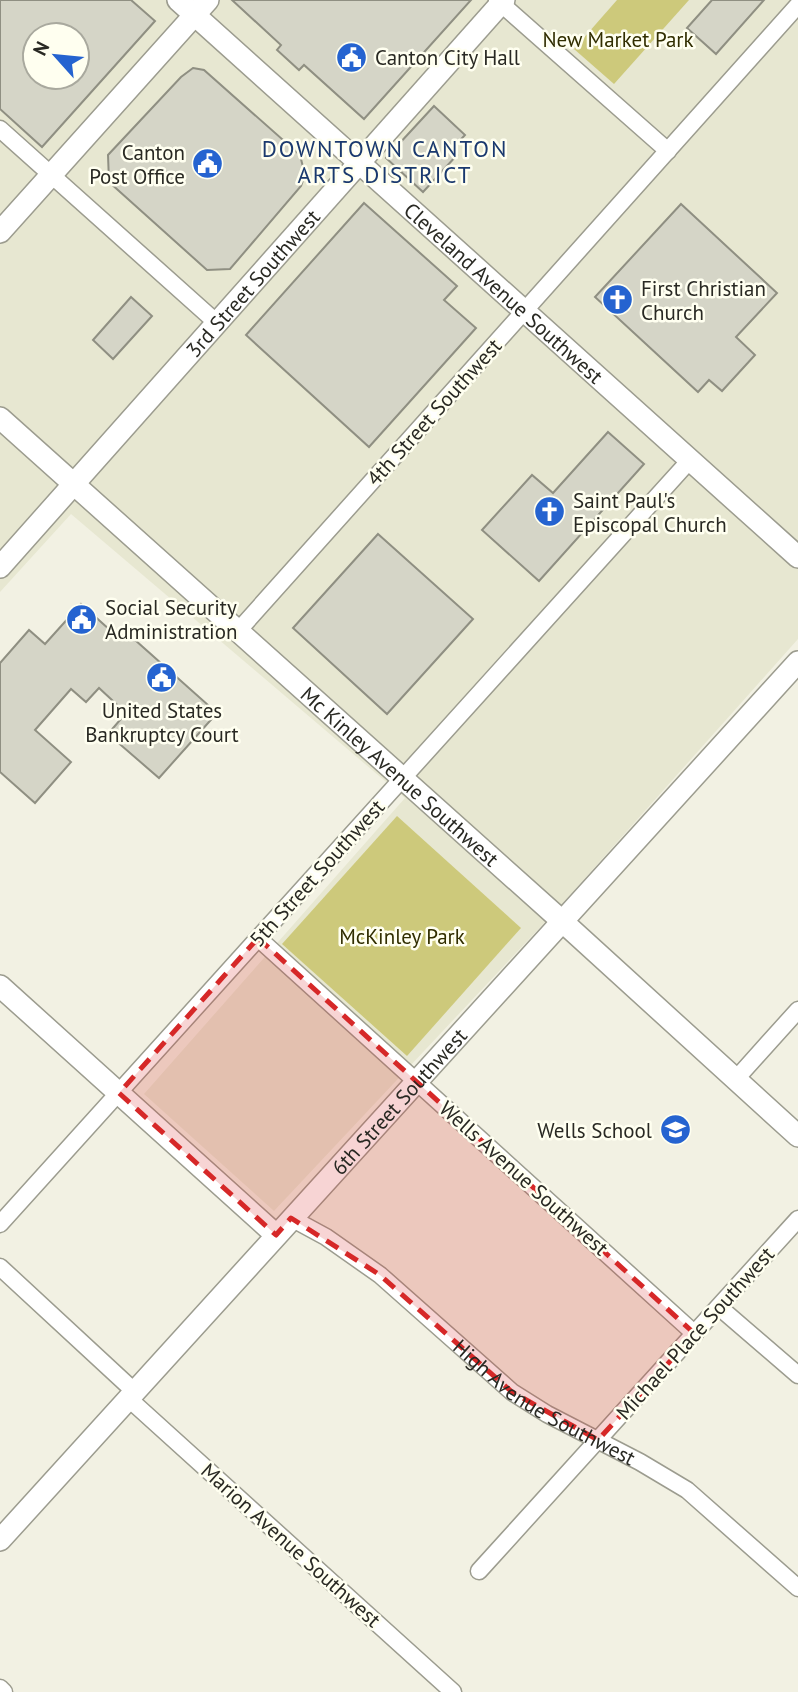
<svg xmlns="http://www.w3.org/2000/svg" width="798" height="1692" font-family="'PT Sans',sans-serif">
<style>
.built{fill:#e7e7d1;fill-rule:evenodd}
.green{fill:#cdc97b}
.building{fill:#d5d5c7;stroke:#8f8f82;stroke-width:2;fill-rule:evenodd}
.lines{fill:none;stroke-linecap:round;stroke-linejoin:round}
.street-casing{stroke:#9c9c8f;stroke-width:19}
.secondary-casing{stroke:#9c9c8f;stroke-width:24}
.street{stroke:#fff;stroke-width:16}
.secondary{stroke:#fff;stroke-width:21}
.marked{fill:#d62828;fill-opacity:0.2;stroke:#d62828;stroke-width:5;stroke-dasharray:14 9;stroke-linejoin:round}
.labels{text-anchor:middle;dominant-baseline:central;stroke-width:5;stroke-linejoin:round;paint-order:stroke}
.park-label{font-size:21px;fill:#312e01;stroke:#fffff0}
.poi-label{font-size:21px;fill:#292923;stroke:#fffff0;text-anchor:start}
.street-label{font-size:21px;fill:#292923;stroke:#fffff0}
.neighbourhood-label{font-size:23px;letter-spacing:2px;fill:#1a396e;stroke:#fffff0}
</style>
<rect width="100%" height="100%" fill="#f2f1e3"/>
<path class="built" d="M 0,0 L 798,0 L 798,639 L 562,904 L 274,1211 L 144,1094 L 405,798 L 71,514 L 0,592 ZM 35,35 L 77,35 L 77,77 L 35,77 Z"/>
<g class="green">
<path d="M 617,0 L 689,0 L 614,84 L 574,49 Z"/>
<path d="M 397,816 L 521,928 L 407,1056 L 282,944 Z"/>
</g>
<g class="building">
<path d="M 0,0 L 131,0 L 155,21 L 42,147 L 0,109 ZM 35,35 L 77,35 L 77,77 L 35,77 Z"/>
<path d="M 232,0 L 471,0 L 364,119 L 304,65 L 299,70 L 277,50 L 281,45 Z"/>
<path d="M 712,0 L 764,0 L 716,54 L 687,28 Z"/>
<path d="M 193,68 L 204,70 L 300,155 L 305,175 L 301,186 L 230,269 L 207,270 L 109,182 L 108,155 L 181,77 Z"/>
<path d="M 434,106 L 465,135 L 451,150 L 457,155 L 423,192 L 386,158 Z"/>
<path d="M 364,203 L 457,286 L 444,300 L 476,328 L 369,447 L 246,335 Z"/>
<path d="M 681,204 L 777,293 L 736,337 L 755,355 L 722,391 L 709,380 L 698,392 L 595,297 Z"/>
<path d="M 131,297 L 152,316 L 113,359 L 93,340 Z"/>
<path d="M 608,432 L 644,464 L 539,581 L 482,530 L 532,475 L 553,493 Z"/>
<path d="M 378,534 L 473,619 L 387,714 L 293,628 Z"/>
<path d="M 81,604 L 120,639 L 126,632 L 217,713 L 159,778 L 108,734 L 126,713 L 99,688 L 86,702 L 71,689 L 35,730 L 71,762 L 35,803 L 0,772 L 0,663 L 29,630 L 45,644 Z"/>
</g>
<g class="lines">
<defs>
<g id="street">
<path d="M 497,0 L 668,151"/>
<path d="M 0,129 L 217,323"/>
<path d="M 238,631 L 798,5"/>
<path d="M 258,938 L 695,1334"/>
<path d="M 736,1079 L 798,1010"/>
<path id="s1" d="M 291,1218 L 326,1237 L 380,1275 L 512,1392 L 547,1414 L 640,1462 L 687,1490 L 798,1588"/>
<path d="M 0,1224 L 690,460"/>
<path d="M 0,1267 L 134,1391"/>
<path d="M 719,1307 L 798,1375"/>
<path d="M 128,1398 L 453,1692"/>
<path d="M 479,1571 L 798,1219"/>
<path d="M 0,1688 L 4,1692"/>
</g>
<g id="secondary">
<path id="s2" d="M 178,0 L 798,557"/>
<path d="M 0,232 L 208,0"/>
<path id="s3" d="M 0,418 L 563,922 L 798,1136"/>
<path id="s4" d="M 0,567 L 504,0"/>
<path d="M 0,986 L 276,1235"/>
<path id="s5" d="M 0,1540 L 798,662"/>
</g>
</defs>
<use href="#street" class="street-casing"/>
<use href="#secondary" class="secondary-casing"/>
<use href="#street" class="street"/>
<use href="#secondary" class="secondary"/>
</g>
<path class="marked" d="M 258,938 L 695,1334 L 598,1440 L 512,1392 L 380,1275 L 291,1218 L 276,1235 L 119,1093 Z"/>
<defs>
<symbol id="civic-disc" viewBox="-11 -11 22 22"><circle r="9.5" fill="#2563d0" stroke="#fffff0"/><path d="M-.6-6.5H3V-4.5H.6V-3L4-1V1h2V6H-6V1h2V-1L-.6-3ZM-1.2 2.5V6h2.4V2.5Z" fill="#fff"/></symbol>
<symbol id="church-disc" viewBox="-11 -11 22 22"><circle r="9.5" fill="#2563d0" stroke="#fffff0"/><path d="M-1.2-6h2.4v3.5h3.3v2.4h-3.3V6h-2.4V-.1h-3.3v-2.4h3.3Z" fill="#fff"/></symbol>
<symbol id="school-disc" viewBox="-11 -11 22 22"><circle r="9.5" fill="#2563d0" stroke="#fffff0"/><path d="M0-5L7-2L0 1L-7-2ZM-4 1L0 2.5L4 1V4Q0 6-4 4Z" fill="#fff"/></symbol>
</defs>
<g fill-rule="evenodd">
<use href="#civic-disc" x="334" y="40" width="35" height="35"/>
<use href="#civic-disc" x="190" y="146" width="35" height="35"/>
<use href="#church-disc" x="600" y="282" width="35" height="35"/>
<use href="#church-disc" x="532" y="494" width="35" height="35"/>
<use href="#civic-disc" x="64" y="602" width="35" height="35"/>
<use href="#civic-disc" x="144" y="660" width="35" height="35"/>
<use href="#school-disc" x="658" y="1112" width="35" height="35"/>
</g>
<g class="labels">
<g class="park-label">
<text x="618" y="39">New Market Park</text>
<text x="402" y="936">McKinley Park</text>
</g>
<g class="poi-label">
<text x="375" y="57">Canton City Hall</text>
<text x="185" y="152" text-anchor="end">Canton<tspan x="185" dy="24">Post Office</tspan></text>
<text x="641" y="288">First Christian<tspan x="641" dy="24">Church</tspan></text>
<text x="573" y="500">Saint Paul's<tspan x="573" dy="24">Episcopal Church</tspan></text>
<text x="105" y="607">Social Security<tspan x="105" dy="24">Administration</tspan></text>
<text x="162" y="710" text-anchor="middle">United States<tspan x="162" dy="24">Bankruptcy Court</tspan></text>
<text x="652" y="1130" text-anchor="end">Wells School</text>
</g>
<g class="street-label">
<text stroke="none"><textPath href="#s4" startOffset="380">3rd Street Southwest</textPath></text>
<text stroke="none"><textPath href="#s2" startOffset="438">Cleveland Avenue Southwest</textPath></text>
<text transform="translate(434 412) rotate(-48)">4th Street Southwest</text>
<text stroke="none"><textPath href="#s3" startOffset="537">Mc Kinley Avenue Southwest</textPath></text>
<text transform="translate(317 873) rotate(-48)">5th Street Southwest</text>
<text stroke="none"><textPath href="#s5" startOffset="593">6th Street Southwest</textPath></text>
<text transform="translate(524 1178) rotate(42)">Wells Avenue Southwest</text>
<text transform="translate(695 1333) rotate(-48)">Michael Place Southwest</text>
<text stroke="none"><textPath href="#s1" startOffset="315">High Avenue Southwest</textPath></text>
<text transform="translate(291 1545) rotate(42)">Marion Avenue Southwest</text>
</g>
<g class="neighbourhood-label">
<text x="385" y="148">DOWNTOWN CANTON<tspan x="385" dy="26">ARTS DISTRICT</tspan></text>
</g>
</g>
<g transform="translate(56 56) rotate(297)"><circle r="33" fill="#fffff0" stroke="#a9a99e" stroke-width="2"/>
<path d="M0-5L12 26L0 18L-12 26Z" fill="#2563d0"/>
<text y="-10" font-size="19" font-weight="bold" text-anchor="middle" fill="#292923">N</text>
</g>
</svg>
